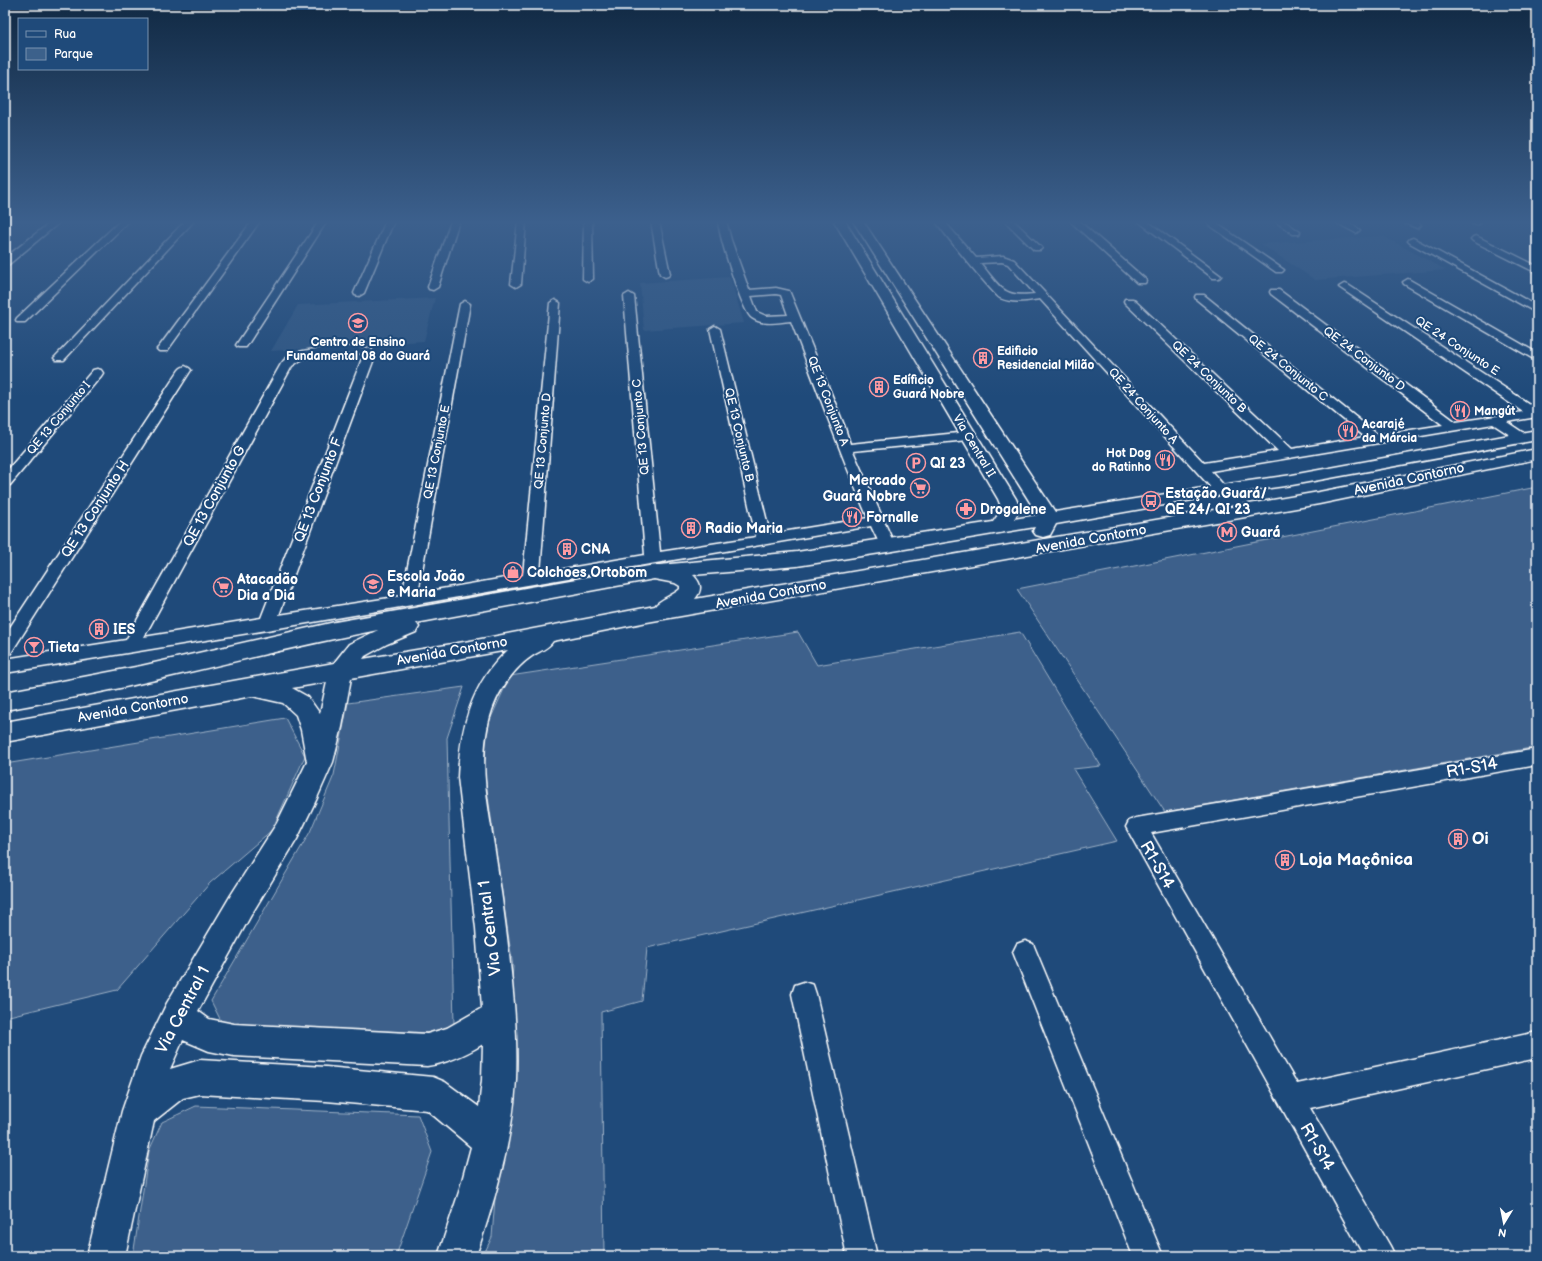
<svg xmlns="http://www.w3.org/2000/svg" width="1542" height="1261" font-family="'Balsamiq Sans',sans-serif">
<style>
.built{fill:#2e5683}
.green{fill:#3c618b;stroke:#9eb0c5}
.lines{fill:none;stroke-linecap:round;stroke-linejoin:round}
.street-casing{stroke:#fff;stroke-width:3}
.secondary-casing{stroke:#fff;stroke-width:3}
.street{fill:#1f4a7a;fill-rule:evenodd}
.secondary{fill:#1f4a7a;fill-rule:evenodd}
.labels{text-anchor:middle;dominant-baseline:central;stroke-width:4;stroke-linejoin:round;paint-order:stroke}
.far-poi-label{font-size:12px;font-weight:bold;fill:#fff;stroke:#1f4a7a;text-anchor:start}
.far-street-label{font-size:12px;fill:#fff;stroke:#1f4a7a}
.poi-label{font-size:14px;font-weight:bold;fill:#fff;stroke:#1f4a7a;text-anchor:start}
.street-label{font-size:14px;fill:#fff;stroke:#1f4a7a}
.near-street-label{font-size:17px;fill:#fff;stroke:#1f4a7a}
.near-poi-label{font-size:17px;font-weight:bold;fill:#fff;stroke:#1f4a7a;text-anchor:start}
</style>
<rect width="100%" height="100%" fill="#1f4a7a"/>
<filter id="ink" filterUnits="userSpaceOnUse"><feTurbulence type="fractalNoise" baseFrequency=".025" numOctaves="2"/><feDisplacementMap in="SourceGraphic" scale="8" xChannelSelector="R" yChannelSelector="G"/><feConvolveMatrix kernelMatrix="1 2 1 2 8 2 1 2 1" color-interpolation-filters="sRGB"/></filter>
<g filter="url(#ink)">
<g class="built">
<path d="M 1383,236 L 1446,270 L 1315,280 L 1261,244 Z"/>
<path d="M 730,277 L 744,323 L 644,330 L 640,283 Z"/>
<path d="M 435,298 L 424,341 L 271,351 L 298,305 Z"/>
</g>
<g class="green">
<path d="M 1537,487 L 1537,747 L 1165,812 L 1017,589 Z"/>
<path d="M 798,632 L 817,665 L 1020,632 L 1101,766 L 1073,769 L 1117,841 L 647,948 L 642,1001 L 601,1012 L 604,1256 L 483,1256 L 492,1237 L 513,967 L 480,742 L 510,676 Z"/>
<path d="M 464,687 L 447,738 L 454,1024 L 434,1033 L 223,1025 L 211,1001 L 310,832 L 334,775 L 348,703 Z"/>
<path d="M 285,718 L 305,756 L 272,830 L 210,883 L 117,990 L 5,1017 L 5,764 Z"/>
<path d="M 196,1106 L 418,1115 L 432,1152 L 396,1256 L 133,1256 L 149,1151 L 162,1122 Z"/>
</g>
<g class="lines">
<defs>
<g id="street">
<path d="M 52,221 L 61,221 L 8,265 L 5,266 L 5,258 Z"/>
<path d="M 120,221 L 129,221 L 25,322 L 17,322 L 16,320 L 17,318 Z"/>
<path d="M 185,221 L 194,221 L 64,360 L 56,360 L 54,358 L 56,356 Z"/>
<path d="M 252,221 L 260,221 L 167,351 L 159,351 L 157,349 L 159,347 Z"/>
<path d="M 319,221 L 327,221 L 246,347 L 238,347 L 236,345 Z"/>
<path d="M 386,221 L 394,221 L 364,293 L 359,296 L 355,295 L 354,293 Z"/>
<path d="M 451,221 L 459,221 L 438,287 L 433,290 L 429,289 L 428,287 Z"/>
<path d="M 518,221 L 526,221 L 521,284 L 516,287 L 511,284 Z"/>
<path d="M 584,221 L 592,221 L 593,279 L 588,282 L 583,279 Z"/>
<path d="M 651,221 L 659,221 L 670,274 L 668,276 L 665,277 L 660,274 Z"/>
<path d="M 718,221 L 726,221 L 731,240 L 749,290 L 776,288 L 789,291 L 790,293 L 844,425 L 850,444 L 968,432 L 973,433 L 975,436 L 973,439 L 968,440 L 853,451 L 895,546 L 892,549 L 887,551 L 882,549 L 871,526 L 267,630 L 5,673 L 5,659 L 126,640 L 281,364 C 285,358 292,354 299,352 C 313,348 358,345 371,349 L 375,356 L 279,615 L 402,596 L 460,304 L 465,301 L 470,304 L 418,593 L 523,575 L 550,303 L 555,300 L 560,303 L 540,573 L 645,555 L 624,296 L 629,293 L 634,296 L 660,552 L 756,537 L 710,329 L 715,326 L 720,329 L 770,534 L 868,518 C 840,453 816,386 791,321 C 778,322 763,326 752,318 C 742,312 719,235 718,221 ZM 776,294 L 781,295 L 788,315 L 766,316 L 757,312 L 751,296 ZM 357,353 L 362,354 L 363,356 L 261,618 L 144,637 L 292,366 L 304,358 Z"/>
<path d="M 936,221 L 944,221 L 976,258 L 1003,256 L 1014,260 L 1204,463 L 1278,451 L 1125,303 L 1124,301 L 1125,299 L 1133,299 L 1292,449 L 1365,437 L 1196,299 L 1195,297 L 1196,295 L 1204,295 L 1378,435 L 1443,425 L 1271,294 L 1270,292 L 1271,290 L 1279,290 L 1456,422 L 1523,412 L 1339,287 L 1344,284 L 1348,285 L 1537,409 L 1537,417 L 1507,422 L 1531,438 L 1529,441 L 1519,441 L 1493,424 L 1211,471 L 1228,490 L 1226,493 L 1221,494 L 1216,493 L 1040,299 C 1027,301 1013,304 1000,298 C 994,295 940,229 936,221 ZM 1002,262 L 1008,264 L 1035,294 C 1001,298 1001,287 980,263 Z"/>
<path d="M 1005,221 L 1014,221 L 1040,246 L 1042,248 L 1040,250 L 1034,250 Z"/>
<path d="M 1070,221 L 1079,221 L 1145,279 L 1146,281 L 1145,283 L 1137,283 Z"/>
<path d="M 1138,221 L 1147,221 L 1221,276 L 1219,278 L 1213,278 Z"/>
<path d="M 1204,221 L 1213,221 L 1284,270 L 1282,272 L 1276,272 Z"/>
<path d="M 1275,221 L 1284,221 L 1300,232 L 1299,234 L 1293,234 Z"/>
<path d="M 1336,221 L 1346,221 L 1360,230 L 1356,233 L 1337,223 Z"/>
<path d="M 1404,221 L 1415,221 L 1421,225 L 1417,228 L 1405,223 Z"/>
<path d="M 1471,221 L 1480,221 L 1481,222 L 1477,225 L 1472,223 Z"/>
<path d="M 1476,236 L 1537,266 L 1537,273 L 1473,241 L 1471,239 L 1473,237 Z"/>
<path d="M 1413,238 L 1537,306 L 1537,313 L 1410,243 L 1408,241 L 1410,239 Z"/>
<path d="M 1408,279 L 1537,353 L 1537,361 L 1404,284 L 1403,282 Z"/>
<path d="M 185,366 L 189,368 L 191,370 L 11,653 L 5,655 L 5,635 L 179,370 L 181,368 Z"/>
<path d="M 97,369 L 101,370 L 103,373 L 101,376 L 10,485 L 5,486 L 5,473 L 93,370 Z"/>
<path d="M 1537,749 L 1537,765 L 1151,833 L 1297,1084 L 1537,1032 L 1537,1058 L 1310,1108 L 1390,1246 L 1395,1256 L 1364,1256 L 1126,827 L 1129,821 L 1136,818 Z"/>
<path d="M 1025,941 L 1033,944 L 1163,1256 L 1133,1256 L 1013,952 L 1017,944 Z"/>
<path d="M 804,982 L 813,985 L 816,994 L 877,1256 L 847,1256 L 792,994 L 795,985 Z"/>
</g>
<path id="secondary" d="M 834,221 L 845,221 L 1016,499 L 1020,509 L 1014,519 L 1038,515 L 853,221 L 863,221 L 1055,512 L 1221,485 L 1292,475 L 1537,430 L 1537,440 L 1292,485 L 1221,495 L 1056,524 L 1050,535 L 1043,537 L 1036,535 L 1033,531 L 1035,527 L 887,552 L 797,566 L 693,575 C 702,584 702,590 695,599 L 1319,492 L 1537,449 L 1537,459 L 1319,504 L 647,622 L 553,641 C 548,649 539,651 532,656 C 514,668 499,690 492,710 C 475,760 490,814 497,865 C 504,911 510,957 514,1004 C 516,1029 517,1054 516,1079 C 513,1139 495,1199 476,1256 L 438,1256 L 459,1192 L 471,1147 L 427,1110 L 326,1101 L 200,1094 L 183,1098 L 154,1121 L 125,1256 L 87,1256 L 122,1111 L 141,1056 L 167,1003 L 231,895 L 277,823 L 307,762 L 301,730 L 296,715 L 283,703 L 252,696 L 5,742 L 5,722 L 334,663 L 349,644 L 378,630 C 299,645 221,665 142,683 C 97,694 51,701 5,710 L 5,692 L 141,666 L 335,622 L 649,566 L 797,552 L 993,522 L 1002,509 L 998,499 ZM 654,579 L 675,583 L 680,586 L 680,589 C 674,595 659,600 655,606 L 476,640 L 363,659 L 365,656 L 387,644 L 416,632 L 419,627 L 416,623 ZM 508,650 C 471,683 460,729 458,777 L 476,928 L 482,1008 L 447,1028 L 427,1034 L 234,1024 L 209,1019 L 198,1011 L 251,915 L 297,839 L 317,798 L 333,762 L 342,727 L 351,678 ZM 327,682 L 320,714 L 308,697 L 292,688 ZM 183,1040 L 209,1051 L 234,1056 L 427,1066 C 448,1063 465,1055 483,1044 L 482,1080 L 479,1107 L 445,1082 L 433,1077 L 326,1067 L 200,1060 L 170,1069 Z"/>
</defs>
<use href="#street" class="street-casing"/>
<use href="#secondary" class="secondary-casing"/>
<use href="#street" class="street"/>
<use href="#secondary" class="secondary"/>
</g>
</g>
<linearGradient id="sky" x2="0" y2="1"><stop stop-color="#112943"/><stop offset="0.56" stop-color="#3c608d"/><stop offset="1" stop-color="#3c608d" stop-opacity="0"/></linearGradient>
<rect width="1542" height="397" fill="url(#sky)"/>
<defs>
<symbol id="school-ring" viewBox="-11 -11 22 22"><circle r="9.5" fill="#1f4a7a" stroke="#ff9aa2" stroke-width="1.5"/><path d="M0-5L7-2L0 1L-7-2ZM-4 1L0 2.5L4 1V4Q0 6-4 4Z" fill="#ff9aa2"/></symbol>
<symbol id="building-ring" viewBox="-11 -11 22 22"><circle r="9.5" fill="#1f4a7a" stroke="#ff9aa2" stroke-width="1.5"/><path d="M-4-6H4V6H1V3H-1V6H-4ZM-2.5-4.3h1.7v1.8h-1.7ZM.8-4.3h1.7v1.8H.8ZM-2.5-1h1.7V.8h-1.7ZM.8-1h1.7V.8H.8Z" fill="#ff9aa2"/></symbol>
<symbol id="restaurant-ring" viewBox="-11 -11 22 22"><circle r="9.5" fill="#1f4a7a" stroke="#ff9aa2" stroke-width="1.5"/><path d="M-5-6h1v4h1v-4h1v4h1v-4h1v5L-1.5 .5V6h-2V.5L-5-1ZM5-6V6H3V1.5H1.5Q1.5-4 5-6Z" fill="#ff9aa2"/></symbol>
<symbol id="parking-ring" viewBox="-11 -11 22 22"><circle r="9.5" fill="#1f4a7a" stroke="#ff9aa2" stroke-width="1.5"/><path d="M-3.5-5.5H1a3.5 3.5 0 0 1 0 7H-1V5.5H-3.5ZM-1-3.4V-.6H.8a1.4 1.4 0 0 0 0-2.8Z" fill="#ff9aa2"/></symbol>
<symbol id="supermarket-ring" viewBox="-11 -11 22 22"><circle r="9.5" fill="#1f4a7a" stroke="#ff9aa2" stroke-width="1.5"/><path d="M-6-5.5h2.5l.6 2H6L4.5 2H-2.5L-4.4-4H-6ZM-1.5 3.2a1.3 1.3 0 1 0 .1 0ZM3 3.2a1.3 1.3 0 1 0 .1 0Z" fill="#ff9aa2"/></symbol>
<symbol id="bus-ring" viewBox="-11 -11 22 22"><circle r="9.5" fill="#1f4a7a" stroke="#ff9aa2" stroke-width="1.5"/><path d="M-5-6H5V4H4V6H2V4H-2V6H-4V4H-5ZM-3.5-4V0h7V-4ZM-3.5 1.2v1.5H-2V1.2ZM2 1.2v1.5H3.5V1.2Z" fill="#ff9aa2"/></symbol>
<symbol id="pharmacy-ring" viewBox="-11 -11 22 22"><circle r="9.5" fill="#1f4a7a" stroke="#ff9aa2" stroke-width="1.5"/><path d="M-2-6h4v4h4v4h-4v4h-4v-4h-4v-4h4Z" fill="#ff9aa2"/></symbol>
<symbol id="metro-ring" viewBox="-11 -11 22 22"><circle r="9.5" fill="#1f4a7a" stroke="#ff9aa2" stroke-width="1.5"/><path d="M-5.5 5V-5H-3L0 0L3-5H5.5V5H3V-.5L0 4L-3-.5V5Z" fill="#ff9aa2"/></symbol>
<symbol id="shop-ring" viewBox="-11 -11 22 22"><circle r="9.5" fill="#1f4a7a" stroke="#ff9aa2" stroke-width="1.5"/><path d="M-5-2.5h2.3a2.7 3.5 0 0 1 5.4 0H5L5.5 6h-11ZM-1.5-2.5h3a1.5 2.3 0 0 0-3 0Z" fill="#ff9aa2"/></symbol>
<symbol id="bar-ring" viewBox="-11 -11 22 22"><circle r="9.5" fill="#1f4a7a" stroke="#ff9aa2" stroke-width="1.5"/><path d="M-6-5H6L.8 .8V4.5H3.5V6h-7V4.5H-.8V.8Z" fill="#ff9aa2"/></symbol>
</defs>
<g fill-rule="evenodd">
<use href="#school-ring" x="347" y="312" width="22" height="22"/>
<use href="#building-ring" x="972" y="347" width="22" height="22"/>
<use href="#building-ring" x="868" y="376" width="22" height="22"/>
<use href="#restaurant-ring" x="1449" y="400" width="22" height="22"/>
<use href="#restaurant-ring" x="1337" y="420" width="22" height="22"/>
<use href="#restaurant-ring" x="1154" y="449" width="22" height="22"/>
<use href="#parking-ring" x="905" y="452" width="22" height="22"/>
<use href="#supermarket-ring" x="909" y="477" width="22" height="22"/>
<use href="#bus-ring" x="1140" y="490" width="22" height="22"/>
<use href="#pharmacy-ring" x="955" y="498" width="22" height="22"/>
<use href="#restaurant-ring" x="841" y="506" width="22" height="22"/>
<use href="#building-ring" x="680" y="517" width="22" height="22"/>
<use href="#metro-ring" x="1216" y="521" width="22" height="22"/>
<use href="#building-ring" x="556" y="538" width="22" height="22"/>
<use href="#shop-ring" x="502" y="561" width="22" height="22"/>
<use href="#school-ring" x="362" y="573" width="22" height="22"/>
<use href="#supermarket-ring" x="212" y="576" width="22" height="22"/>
<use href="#building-ring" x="88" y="618" width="22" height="22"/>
<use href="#bar-ring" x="23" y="636" width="22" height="22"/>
<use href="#building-ring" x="1447" y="828" width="22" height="22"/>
<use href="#building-ring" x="1274" y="849" width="22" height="22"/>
</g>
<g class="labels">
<g class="far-poi-label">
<text x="358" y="342" text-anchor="middle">Centro de Ensino<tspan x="358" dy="14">Fundamental 08 do Guará</tspan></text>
<text x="997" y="351">Edificio<tspan x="997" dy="14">Residencial Milão</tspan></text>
<text x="893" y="380">Edíficio<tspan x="893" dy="14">Guará Nobre</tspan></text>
<text x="1474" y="411">Mangút</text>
<text x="1362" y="424">Acarajé<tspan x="1362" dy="14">da Márcia</tspan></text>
<text x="1151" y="453" text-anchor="end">Hot Dog<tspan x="1151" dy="14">do Ratinho</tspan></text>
</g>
<g class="far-street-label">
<text transform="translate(1457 346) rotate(33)">QE 24 Conjunto E</text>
<text transform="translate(1364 359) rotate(37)">QE 24 Conjunto D</text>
<text transform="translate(1288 368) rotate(39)">QE 24 Conjunto C</text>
<text transform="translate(1209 377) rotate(44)">QE 24 Conjunto B</text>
<text transform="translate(828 401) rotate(69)">QE 13 Conjunto A</text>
<text transform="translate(1143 406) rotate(48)">QE 24 Conjunto A</text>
<text transform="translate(59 418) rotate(-50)">QE 13 Conjunto I</text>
<text transform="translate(641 427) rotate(-95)">QE 13 Conjunto C</text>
<text transform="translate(739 435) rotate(77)">QE 13 Conjunto B</text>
<text transform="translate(543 441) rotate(-85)">QE 13 Conjunto D</text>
<text transform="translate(974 446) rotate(59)">Via Central II</text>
<text transform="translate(437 452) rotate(-79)">QE 13 Conjunto E</text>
</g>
<g class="poi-label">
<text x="930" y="463">QI 23</text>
<text x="906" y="480" text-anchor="end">Mercado<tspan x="906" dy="16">Guará Nobre</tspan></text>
<text x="1165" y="493">Estação Guará/<tspan x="1165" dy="16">QE 24/ QI 23</tspan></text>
<text x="980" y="509">Drogalene</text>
<text x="866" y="517">Fornalle</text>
<text x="705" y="528">Radio Maria</text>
<text x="1241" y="532">Guará</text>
<text x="581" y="549">CNA</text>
<text x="527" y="572">Colchoes Ortobom</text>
<text x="387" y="576">Escola João<tspan x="387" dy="16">e Maria</tspan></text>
<text x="237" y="579">Atacadão<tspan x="237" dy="16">Dia a Dia</tspan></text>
<text x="113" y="629">IES</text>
<text x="48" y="647">Tieta</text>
</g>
<g class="street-label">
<text transform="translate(1409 479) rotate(-12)">Avenida Contorno</text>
<text transform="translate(318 490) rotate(-69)">QE 13 Conjunto F</text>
<text transform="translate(214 496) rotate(-61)">QE 13 Conjunto G</text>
<text transform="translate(95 509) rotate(-57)">QE 13 Conjunto H</text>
<text transform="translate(1091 539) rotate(-10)">Avenida Contorno</text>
<text transform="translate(771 594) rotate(-10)">Avenida Contorno</text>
<text transform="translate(452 651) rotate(-10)">Avenida Contorno</text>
<text transform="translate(133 708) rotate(-10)">Avenida Contorno</text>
</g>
<g class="near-street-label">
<text transform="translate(1472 768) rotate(-10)">R1-S14</text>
<text transform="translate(1157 865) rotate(60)">R1-S14</text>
<text transform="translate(490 928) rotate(-97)">Via Central 1</text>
<text transform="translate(183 1010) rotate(-62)">Via Central 1</text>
<text transform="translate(1317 1147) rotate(60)">R1-S14</text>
</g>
<g class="near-poi-label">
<text x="1472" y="839">Oi</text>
<text x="1299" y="860">Loja Maçônica</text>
</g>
</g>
<rect width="1542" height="1261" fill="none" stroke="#1f4a7a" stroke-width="20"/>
<rect x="10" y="10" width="1522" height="1241" fill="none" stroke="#fff" stroke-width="1.5" filter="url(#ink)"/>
<rect x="18" y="18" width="130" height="52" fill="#1f4a7a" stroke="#7992af"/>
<rect x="26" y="31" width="20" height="6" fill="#1f4a7a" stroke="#7992af"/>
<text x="54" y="38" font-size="12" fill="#ffffff">Rua</text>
<rect x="26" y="48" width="20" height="12" fill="#3c618b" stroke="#7992af"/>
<text x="54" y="58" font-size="12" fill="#ffffff">Parque</text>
<g transform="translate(1504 1223) rotate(190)" stroke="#1f4a7a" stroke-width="3" paint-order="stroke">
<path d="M0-3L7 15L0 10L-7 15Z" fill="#ffffff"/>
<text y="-6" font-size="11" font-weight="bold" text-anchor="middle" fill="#ffffff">N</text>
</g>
</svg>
